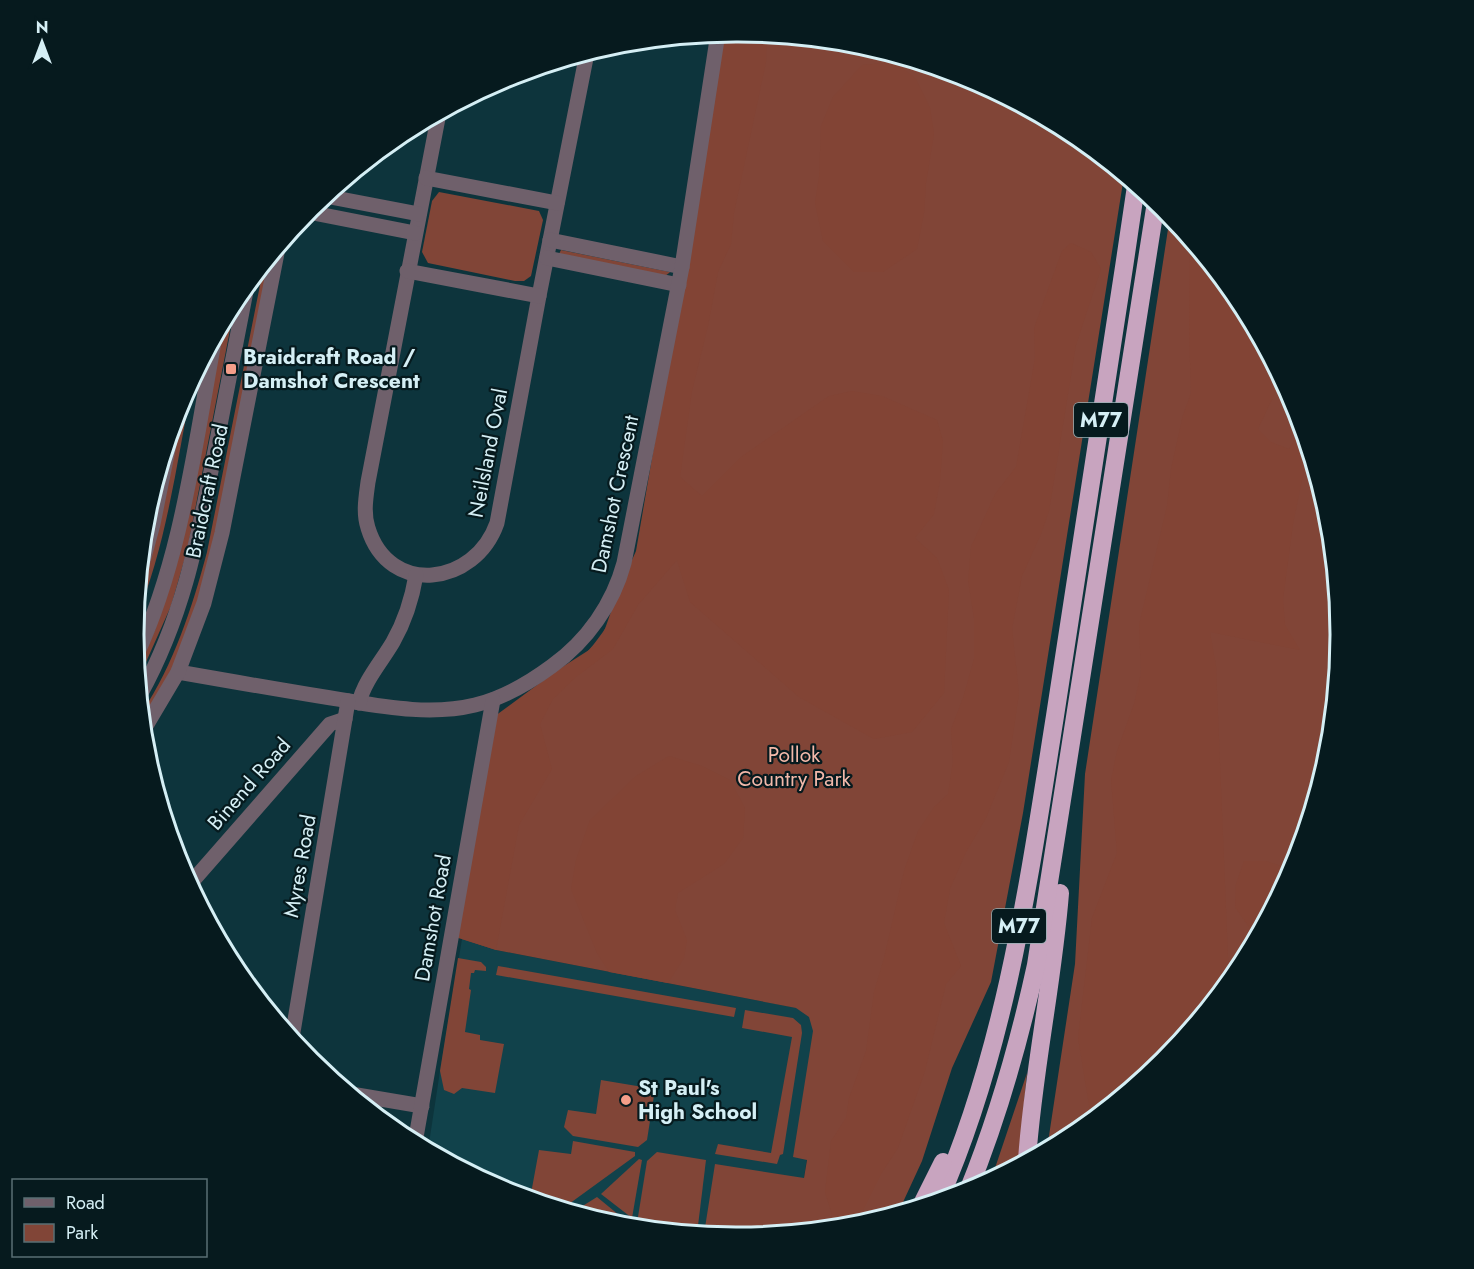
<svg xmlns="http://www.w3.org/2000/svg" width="1474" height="1269" font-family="Jost,sans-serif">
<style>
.built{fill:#11424b}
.green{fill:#814537}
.forest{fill:#824435}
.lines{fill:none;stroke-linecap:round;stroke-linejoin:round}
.minor{stroke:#6f606b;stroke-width:15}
.tertiary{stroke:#6f606b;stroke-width:15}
.motorway{stroke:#c8a4bf;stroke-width:18}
.poi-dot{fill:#f49e89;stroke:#061a1e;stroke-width:2}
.labels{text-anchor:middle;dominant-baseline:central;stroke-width:4.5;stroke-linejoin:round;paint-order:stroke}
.shield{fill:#061a1e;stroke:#97afb4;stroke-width:1.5}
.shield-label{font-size:20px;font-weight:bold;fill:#d5eff5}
.poi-label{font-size:21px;font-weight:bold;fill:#d5eff5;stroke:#061a1e;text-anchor:start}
.street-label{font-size:21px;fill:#d5eff5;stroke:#061a1e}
.park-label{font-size:21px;fill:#f3b9aa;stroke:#061a1e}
.rim{fill:none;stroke:#d5eff5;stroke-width:3}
</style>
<rect width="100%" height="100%" fill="#0d343c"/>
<path class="built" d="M 462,939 L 496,950 L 828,1014 L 796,1232 L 737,1237 L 619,1226 L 506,1191 L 428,1150 L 440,1071 Z"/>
<g class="green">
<path d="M 737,32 L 855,43 L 968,78 L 1072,133 L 1124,176 L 1023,813 L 991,982 L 952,1068 L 922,1161 L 898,1213 L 854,1226 L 737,1237 L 704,1234 L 715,1164 L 804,1178 L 807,1160 L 793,1157 L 813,1031 L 809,1017 L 796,1008 L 496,950 L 462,939 L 497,724 C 528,700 574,671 597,640 C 612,621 622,597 632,575 Z"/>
<path d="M 439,192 L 539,211 L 543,220 L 531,276 L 524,281 L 515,281 L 428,263 L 422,252 L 432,201 Z"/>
<path d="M 1170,216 L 1239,300 L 1294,404 L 1328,517 L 1340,635 L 1328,752 L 1294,866 L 1238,970 L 1163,1061 L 1072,1136 L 1047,1149 L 1075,964 L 1085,774 Z"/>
<path d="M 561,250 L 670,272 L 669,273 L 665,276 L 559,254 Z"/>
<path d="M 271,257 L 216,537 L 200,598 L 178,657 L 143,723 L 142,712 C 174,664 192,608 207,552 L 264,265 Z"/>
<path d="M 236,299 L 187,551 L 171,606 L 138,680 L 137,668 L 155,630 L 225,320 Z"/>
<path d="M 193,380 C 177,460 167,545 135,621 L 137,604 L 158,531 L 185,395 Z"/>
<path d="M 458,958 L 481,962 L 486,967 L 486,971 L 475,970 L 474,973 L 471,973 L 469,989 L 471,990 L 465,1032 L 480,1035 L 480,1040 L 504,1044 L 495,1093 L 462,1088 L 454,1094 L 444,1090 L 440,1071 Z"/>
<path d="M 498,966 L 736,1008 L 734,1017 L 496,975 Z"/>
<path d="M 745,1010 L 793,1018 L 801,1025 L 802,1033 L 783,1154 L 780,1155 L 777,1164 L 715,1154 L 718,1144 L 771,1153 L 792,1037 L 742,1028 Z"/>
<path d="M 1027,1073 L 1018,1165 L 991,1179 L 992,1177 Z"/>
<path d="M 601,1080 L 655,1089 L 647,1140 L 638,1147 L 573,1136 L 564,1127 L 568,1110 L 596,1114 Z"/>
<path d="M 573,1141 L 635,1152 L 635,1156 L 562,1209 L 530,1199 L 539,1150 L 571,1154 Z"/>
<path d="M 657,1152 L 706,1160 L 697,1234 L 637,1223 L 647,1161 Z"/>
<path d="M 639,1159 L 642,1160 L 632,1218 L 601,1194 Z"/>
<path d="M 597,1197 L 625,1220 L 625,1221 L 573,1212 Z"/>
</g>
<g class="forest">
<path d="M 737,32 L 767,34 L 766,62 L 734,213 L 731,244 L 718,272 L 708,326 L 692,391 L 680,477 L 702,496 L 741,457 L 829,396 L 852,391 L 882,396 L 937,420 L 943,441 L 940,481 L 934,514 L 915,538 L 937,558 L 949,590 L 944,693 L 912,732 L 874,739 L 799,697 L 690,602 L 677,560 L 638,605 L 613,649 L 576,677 L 553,699 L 540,724 L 552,769 L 519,825 L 496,950 L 452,936 L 495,716 L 556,671 L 600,643 L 619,589 L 636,551 L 725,33 Z"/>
<path d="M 895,62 L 916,79 L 930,108 L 934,134 L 926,183 L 924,213 L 917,249 L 883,272 L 854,272 L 823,241 L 815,203 L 819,177 L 821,126 L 833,97 L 862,65 Z"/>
<path d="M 1190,241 L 1239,300 L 1281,380 L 1258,429 L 1271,442 L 1289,449 L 1301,428 L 1308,451 L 1293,524 L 1283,599 L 1285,625 L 1300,650 L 1210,632 L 1216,666 L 1229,981 L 1163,1061 L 1090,1121 L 1089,1105 L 1078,1038 L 1092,918 L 1117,853 L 1111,780 L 1117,751 L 1134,704 L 1141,673 L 1139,625 L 1167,506 L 1171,469 L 1183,415 L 1191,393 L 1189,332 Z"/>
<path d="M 1071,243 L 1091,252 L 1101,269 L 1076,345 L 1049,511 L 1041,534 L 1022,576 L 1012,629 L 1019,693 L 1009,762 L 986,818 L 966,852 L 950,889 L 944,923 L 961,966 L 946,984 L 925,1071 L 898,1148 L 881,1174 L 855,1226 L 824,1229 L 832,1215 L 825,1192 L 831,1141 L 846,1118 L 849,1098 L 866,1051 L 874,992 L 884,958 L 904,871 L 918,831 L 934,807 L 948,794 L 953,761 L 951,729 L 963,698 L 974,659 L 974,618 L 968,581 L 971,547 L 995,494 L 1016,467 L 1035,358 L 1034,328 L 1062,251 Z"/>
<path d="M 669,756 L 702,766 L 730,780 L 745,808 L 743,838 L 724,864 L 678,893 L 675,910 L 687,940 L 684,958 L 668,983 L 609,972 L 597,953 L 571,889 L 576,860 L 590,820 L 636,776 Z"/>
<path d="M 1244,861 L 1266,861 L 1287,868 L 1293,867 L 1256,937 L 1235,907 L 1236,884 Z"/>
</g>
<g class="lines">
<g class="minor">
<path d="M 439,113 L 368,482 C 366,497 363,513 368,528 C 389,597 475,586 497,523 L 539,296 L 587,53"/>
<path d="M 426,178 L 557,203"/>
<path d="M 325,196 L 419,214"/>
<path d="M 308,212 L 415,233"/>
<path d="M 550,240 L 682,267"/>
<path d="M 547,258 L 679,285"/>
<path d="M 407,271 L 539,296"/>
<path d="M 140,572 L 153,524 L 172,430"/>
<path d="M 178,672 C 235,682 292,692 349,701 C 390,708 434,715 475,705 C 504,698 529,683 552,666 C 587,641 613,604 624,563 L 682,267 L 718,33"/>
<path d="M 359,703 C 364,681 382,661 393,642 C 405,621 412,599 416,575"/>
<path d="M 143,731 L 178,672 L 204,603 L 222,533 L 278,248"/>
<path d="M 190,884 L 330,724 L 345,719"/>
<path d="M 292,1038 L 348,701"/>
<path d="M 351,1094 L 422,1106"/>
<path d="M 415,1143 L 493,700"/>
</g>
<g class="tertiary">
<path d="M 136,656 C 182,558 195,443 215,337"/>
<path d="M 140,695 C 183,617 197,543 214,456 C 225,400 236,343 247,286"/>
</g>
<g class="motorway">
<path d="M 1027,1160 C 1033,1071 1053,983 1060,893"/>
<path d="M 968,1191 C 998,1117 1019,1043 1036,965 L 1156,202"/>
<path d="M 939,1200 C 1006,1048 1029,880 1055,716 C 1083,540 1110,363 1136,186"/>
<path d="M 921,1206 L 943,1162"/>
</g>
</g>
<g class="poi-dot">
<rect x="225" y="363" width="12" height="12" rx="3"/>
<circle cx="626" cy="1100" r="6"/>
</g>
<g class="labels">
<g class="shield">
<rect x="1074" y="403" width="54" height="34" rx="4.5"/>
<rect x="992" y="909" width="54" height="34" rx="4.5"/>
</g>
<g class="shield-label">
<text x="1101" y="420">M77</text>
<text x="1019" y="926">M77</text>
</g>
<g class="poi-label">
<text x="243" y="357">Braidcraft Road /<tspan x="243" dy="24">Damshot Crescent</tspan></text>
<text x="638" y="1088">St Paul's<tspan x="638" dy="24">High School</tspan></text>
</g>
<g class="street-label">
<text transform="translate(488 453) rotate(-79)">Neilsland Oval</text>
<text transform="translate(207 491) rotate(-78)">Braidcraft Road</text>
<text transform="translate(615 494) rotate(-78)">Damshot Crescent</text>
<text transform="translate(249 784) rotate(-49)">Binend Road</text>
<text transform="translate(300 866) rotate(-80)">Myres Road</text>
<text transform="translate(433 918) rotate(-80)">Damshot Road</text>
</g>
<g class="park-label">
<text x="794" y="755">Pollok<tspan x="794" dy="24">Country Park</tspan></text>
</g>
</g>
<path d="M0 0H1474V1269H0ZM736 42H738A592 592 0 0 1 1330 634V635A592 592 0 0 1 738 1227H736A592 592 0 0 1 144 635V634A592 592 0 0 1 736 42Z" fill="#061a1e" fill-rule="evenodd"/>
<path class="rim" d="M736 42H738A592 592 0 0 1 1330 634V635A592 592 0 0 1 738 1227H736A592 592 0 0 1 144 635V634A592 592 0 0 1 736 42Z"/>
<rect x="12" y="1179" width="195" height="78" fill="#061a1e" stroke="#596f74" stroke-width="1.5"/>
<rect x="24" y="1198" width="30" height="9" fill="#6f606b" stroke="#596f74" stroke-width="1.5"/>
<text x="66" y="1209" font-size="18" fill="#d5eff5">Road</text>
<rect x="24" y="1224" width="30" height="18" fill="#814537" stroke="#596f74" stroke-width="1.5"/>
<text x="66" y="1239" font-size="18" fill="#d5eff5">Park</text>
<g transform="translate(42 42)" stroke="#061a1e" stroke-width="4.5" paint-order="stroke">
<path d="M0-4.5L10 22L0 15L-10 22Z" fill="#d5eff5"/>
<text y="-9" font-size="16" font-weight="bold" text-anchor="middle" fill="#d5eff5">N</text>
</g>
</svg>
